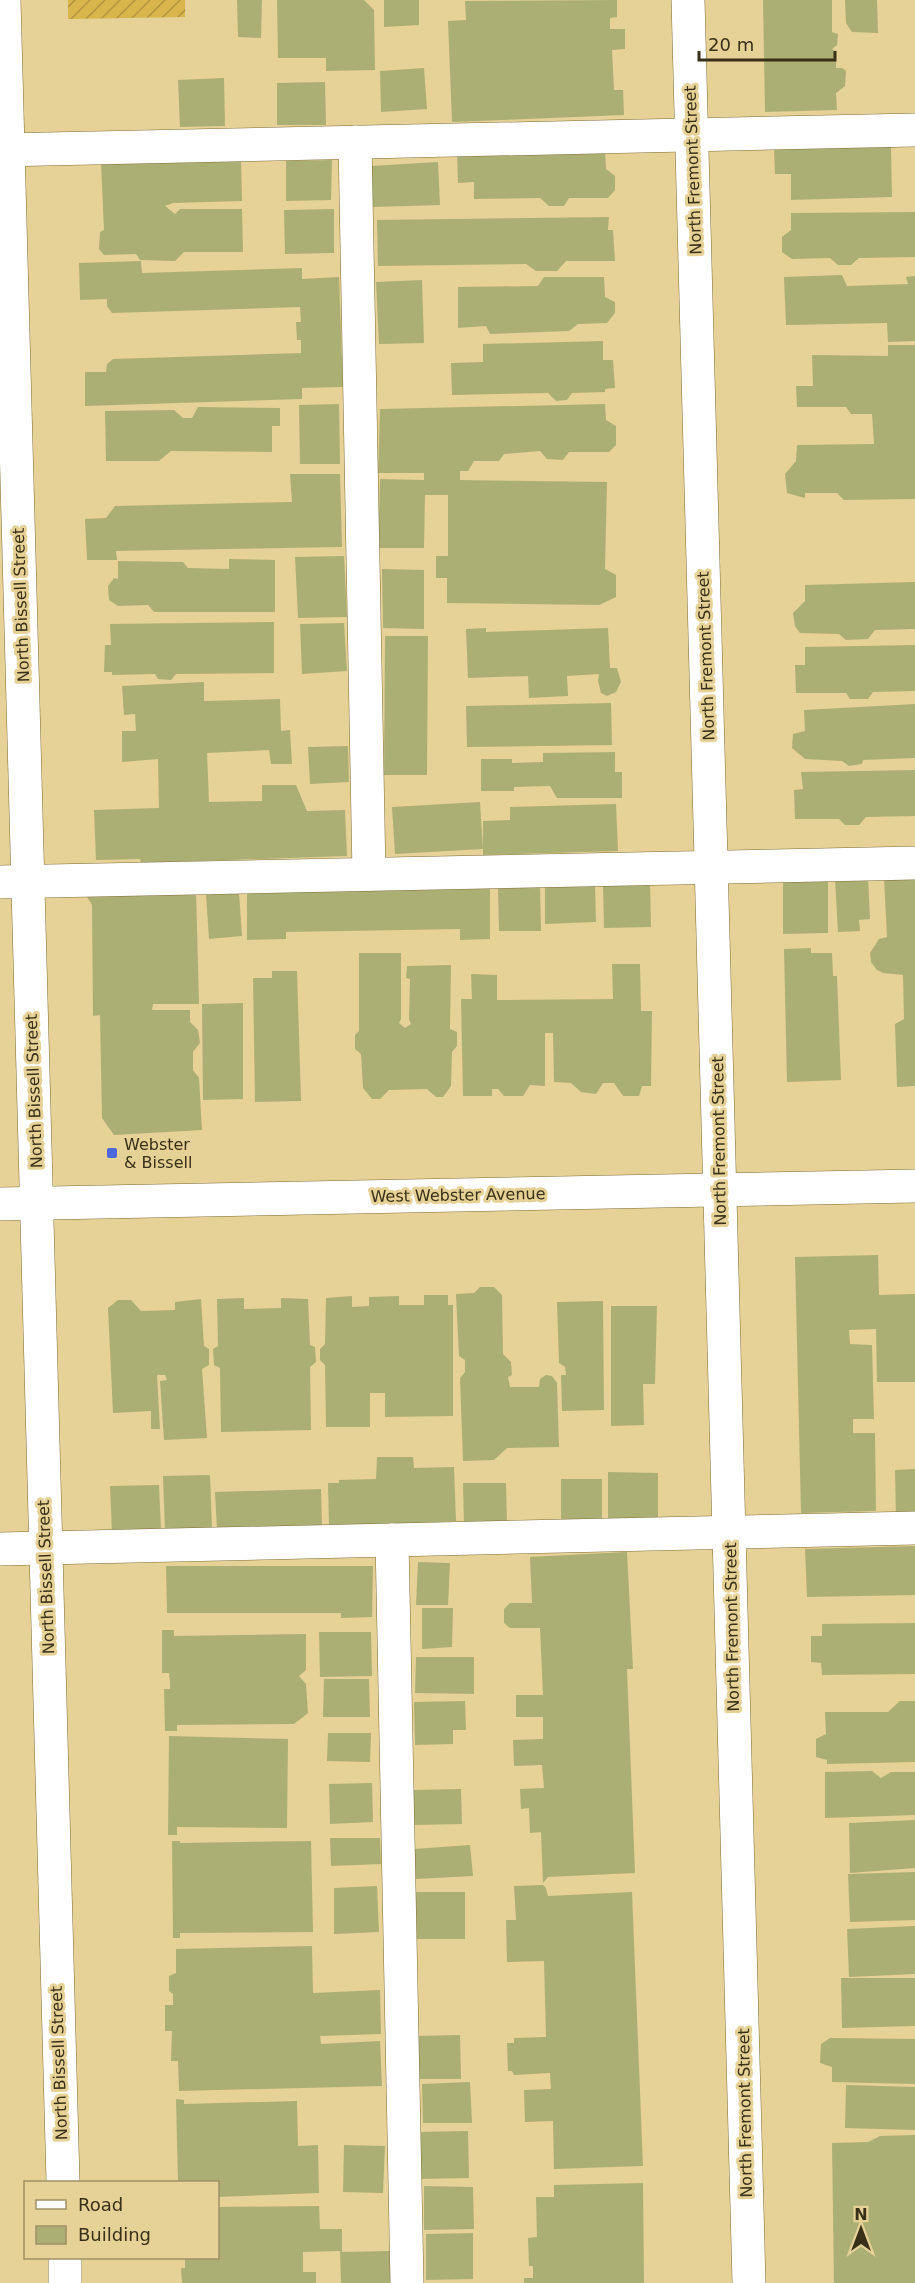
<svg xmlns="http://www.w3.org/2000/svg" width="915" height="2283" font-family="'DejaVu Sans',sans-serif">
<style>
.garden{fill:url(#garden-furrows)}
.building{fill:#acaf74}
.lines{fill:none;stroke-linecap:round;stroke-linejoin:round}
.minor-casing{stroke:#7f6c33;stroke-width:34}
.minor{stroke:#fff;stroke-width:33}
.poi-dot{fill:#4e67dc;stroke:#e6d196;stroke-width:2}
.labels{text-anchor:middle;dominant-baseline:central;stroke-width:6;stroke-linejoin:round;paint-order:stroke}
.street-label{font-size:16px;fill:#383018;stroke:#e6d196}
.poi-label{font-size:16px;fill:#383018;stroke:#e6d196;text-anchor:start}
</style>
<defs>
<pattern id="garden-furrows" width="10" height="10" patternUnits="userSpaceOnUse" patternTransform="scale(1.5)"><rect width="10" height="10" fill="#d9b64b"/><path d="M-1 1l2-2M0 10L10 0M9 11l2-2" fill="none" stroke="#b1943d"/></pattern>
</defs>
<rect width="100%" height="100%" fill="#e6d196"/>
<path class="garden" d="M 68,0 L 185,0 L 185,17 L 68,19 Z"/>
<g class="building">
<path d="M 237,0 L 262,0 L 261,38 L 238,37 Z"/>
<path d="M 277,0 L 364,0 L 374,10 L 375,70 L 326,71 L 326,58 L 278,58 Z"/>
<path d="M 384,0 L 419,0 L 419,25 L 384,27 Z"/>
<path d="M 617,0 L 617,17 L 610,18 L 610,29 L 625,29 L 625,49 L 612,50 L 614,90 L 623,90 L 624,115 L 452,122 L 448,21 L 466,20 L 465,1 Z"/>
<path d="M 763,0 L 832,0 L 832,32 L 838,34 L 837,45 L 832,49 L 836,52 L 836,68 L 842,68 L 846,71 L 845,86 L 836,93 L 837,110 L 765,112 Z"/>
<path d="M 845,0 L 877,0 L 878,33 L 852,32 L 846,23 Z"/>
<path d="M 424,68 L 427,109 L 381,112 L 380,71 Z"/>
<path d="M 224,78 L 225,126 L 180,127 L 178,80 Z"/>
<path d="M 325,82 L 326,125 L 277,125 L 277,83 Z"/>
<path d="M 891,147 L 892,197 L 791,200 L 791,174 L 775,174 L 774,149 Z"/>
<path d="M 605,150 L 606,169 L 615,176 L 615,190 L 608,198 L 569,198 L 564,206 L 549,206 L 540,198 L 474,199 L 474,182 L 458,183 L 457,154 Z"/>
<path d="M 241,159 L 242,201 L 173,203 L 165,206 L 175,214 L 180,209 L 242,209 L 243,252 L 184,252 L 175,261 L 140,260 L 136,254 L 104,255 L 99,249 L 100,232 L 104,230 L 101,163 Z"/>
<path d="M 332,160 L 331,200 L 286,201 L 286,161 Z"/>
<path d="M 438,162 L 440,205 L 373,207 L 371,166 Z"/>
<path d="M 334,209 L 334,253 L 285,254 L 284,210 Z"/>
<path d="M 915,212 L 915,257 L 859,258 L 851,265 L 838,265 L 830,258 L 792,259 L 782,252 L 782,237 L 791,230 L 791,213 Z"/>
<path d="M 609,217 L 608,230 L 613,230 L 615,261 L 566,261 L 557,271 L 536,271 L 526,264 L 378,266 L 377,220 Z"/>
<path d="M 141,261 L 142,273 L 302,268 L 302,279 L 339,277 L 343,387 L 302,388 L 302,399 L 85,406 L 85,372 L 106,372 L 107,364 L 113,359 L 301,353 L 301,340 L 297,340 L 296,322 L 301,322 L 300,307 L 112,313 L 107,306 L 107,299 L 80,300 L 79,263 Z"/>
<path d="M 842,275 L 847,286 L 908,284 L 906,277 L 915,276 L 915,341 L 888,342 L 887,323 L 786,325 L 784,277 Z"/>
<path d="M 544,277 L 604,277 L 605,297 L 615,302 L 615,313 L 607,323 L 578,324 L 569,331 L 490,334 L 486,326 L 458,328 L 458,287 L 538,286 Z"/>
<path d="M 422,280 L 424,343 L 379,344 L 376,282 Z"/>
<path d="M 603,341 L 603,360 L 613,360 L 615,388 L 605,389 L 605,392 L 572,393 L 567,400 L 556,401 L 548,393 L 452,395 L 451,363 L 483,362 L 483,344 Z"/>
<path d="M 888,345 L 915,345 L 915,499 L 844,500 L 837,493 L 805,493 L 805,498 L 787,493 L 785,474 L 796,461 L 797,445 L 874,444 L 872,414 L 851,414 L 846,407 L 797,407 L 796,386 L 813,386 L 812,355 L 888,356 Z"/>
<path d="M 339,404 L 340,464 L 300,464 L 299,405 Z"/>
<path d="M 605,404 L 606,420 L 616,426 L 616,445 L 609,452 L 569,452 L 563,460 L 547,459 L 540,451 L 504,454 L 499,461 L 474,461 L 468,471 L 460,471 L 460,480 L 607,482 L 605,569 L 616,575 L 616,597 L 599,605 L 447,603 L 447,578 L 436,578 L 436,556 L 448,556 L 448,495 L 425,495 L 424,548 L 378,548 L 380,479 L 424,480 L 424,473 L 378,473 L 380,409 Z"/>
<path d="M 198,407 L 280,408 L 280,426 L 272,426 L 272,452 L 171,451 L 159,461 L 106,461 L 105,411 L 174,410 L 183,418 L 192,418 Z"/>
<path d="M 290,474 L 340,474 L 342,547 L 116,551 L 117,560 L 87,560 L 85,519 L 106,518 L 115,506 L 292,502 Z"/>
<path d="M 344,556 L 347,617 L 298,618 L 295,557 Z"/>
<path d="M 229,559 L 275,560 L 275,612 L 154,612 L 148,605 L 118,606 L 109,600 L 108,586 L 114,578 L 118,579 L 118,561 L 183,562 L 188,568 L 229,569 Z"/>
<path d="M 382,569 L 424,570 L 424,629 L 383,628 Z"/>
<path d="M 915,582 L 915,629 L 875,630 L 868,639 L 846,640 L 839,634 L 800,633 L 795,626 L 793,613 L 805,601 L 805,585 Z"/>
<path d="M 274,622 L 274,673 L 176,674 L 171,680 L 158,679 L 155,674 L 112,675 L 112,672 L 104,672 L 105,645 L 111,645 L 110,624 Z"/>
<path d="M 344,623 L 347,671 L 302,674 L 300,624 Z"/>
<path d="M 486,628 L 486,632 L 608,628 L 610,668 L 617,668 L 621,682 L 616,692 L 607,696 L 601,693 L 598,681 L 599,674 L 567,676 L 568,696 L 529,698 L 528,676 L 468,678 L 466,629 Z"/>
<path d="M 385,636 L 428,636 L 427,775 L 384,775 Z"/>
<path d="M 915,645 L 915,691 L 873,692 L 868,699 L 850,699 L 846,693 L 796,693 L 795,665 L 805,665 L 805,647 Z"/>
<path d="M 204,682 L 204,701 L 280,699 L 281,731 L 290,730 L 292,764 L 271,764 L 269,750 L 207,753 L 209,802 L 262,801 L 262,785 L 296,785 L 307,811 L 345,810 L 347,856 L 141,863 L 140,859 L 96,860 L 94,810 L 159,808 L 158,759 L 122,762 L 122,731 L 136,731 L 135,714 L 124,715 L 122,686 Z"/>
<path d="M 611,703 L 612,745 L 467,747 L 466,706 Z"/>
<path d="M 915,704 L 915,758 L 863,760 L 862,764 L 849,766 L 842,761 L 805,759 L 792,748 L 793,734 L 805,731 L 804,710 Z"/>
<path d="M 348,746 L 349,782 L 310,784 L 308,747 Z"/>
<path d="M 615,752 L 615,772 L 622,772 L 622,798 L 557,798 L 550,786 L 514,787 L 514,791 L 481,791 L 481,759 L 512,759 L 512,763 L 543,762 L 543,753 Z"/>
<path d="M 915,770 L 915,816 L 866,817 L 859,825 L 845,825 L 839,819 L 795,819 L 794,790 L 803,789 L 801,772 Z"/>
<path d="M 480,802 L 483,849 L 395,854 L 392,807 Z"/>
<path d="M 616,804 L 618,851 L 483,855 L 483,821 L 510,820 L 510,807 Z"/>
<path d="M 783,875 L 828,875 L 828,933 L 783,934 Z"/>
<path d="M 868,877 L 870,919 L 859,920 L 860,931 L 838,932 L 835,879 Z"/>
<path d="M 915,877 L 915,1086 L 897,1087 L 895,1024 L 904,1019 L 903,975 L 883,973 L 877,970 L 871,962 L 870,953 L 879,939 L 887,937 L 884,878 Z"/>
<path d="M 650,882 L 651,927 L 604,928 L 603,883 Z"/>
<path d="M 595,883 L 596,922 L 545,924 L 545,884 Z"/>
<path d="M 99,885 L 196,890 L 199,1004 L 153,1004 L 152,1010 L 190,1010 L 190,1022 L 198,1030 L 200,1043 L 193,1052 L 193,1070 L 199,1078 L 202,1130 L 114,1135 L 102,1118 L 100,1015 L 93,1016 L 92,905 L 87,897 Z"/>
<path d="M 490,886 L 490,939 L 460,940 L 460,929 L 286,932 L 286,939 L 247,940 L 247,891 Z"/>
<path d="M 540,887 L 541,931 L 499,931 L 498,888 Z"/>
<path d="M 239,892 L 242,936 L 209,939 L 206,895 Z"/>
<path d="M 811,948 L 811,953 L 832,953 L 833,976 L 837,976 L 841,1080 L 787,1082 L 784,949 Z"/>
<path d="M 359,953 L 401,953 L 401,1019 L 399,1023 L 405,1028 L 411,1024 L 409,1019 L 410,979 L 406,978 L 407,966 L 451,965 L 450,1029 L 457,1032 L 457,1046 L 452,1052 L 451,1086 L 443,1097 L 436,1097 L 427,1089 L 389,1090 L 380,1099 L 372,1099 L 363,1088 L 361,1054 L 355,1049 L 355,1035 L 359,1031 Z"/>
<path d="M 612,964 L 640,964 L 641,1011 L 652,1011 L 651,1086 L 642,1086 L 639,1096 L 623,1096 L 614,1083 L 603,1083 L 596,1094 L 581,1092 L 571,1083 L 554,1082 L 553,1033 L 545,1033 L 545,1086 L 530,1085 L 523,1096 L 504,1096 L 498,1089 L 492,1089 L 492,1096 L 463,1096 L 461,999 L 472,999 L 471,974 L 497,975 L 497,1000 L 613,999 Z"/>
<path d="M 272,971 L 297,971 L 301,1101 L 255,1102 L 253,978 L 272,978 Z"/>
<path d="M 243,1003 L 243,1099 L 203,1100 L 202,1004 Z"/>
<path d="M 878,1255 L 879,1295 L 915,1294 L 915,1382 L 877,1382 L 876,1329 L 849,1330 L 850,1344 L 872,1345 L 874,1419 L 853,1419 L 853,1433 L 875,1433 L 876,1511 L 801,1513 L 795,1257 Z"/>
<path d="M 480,1287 L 494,1287 L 502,1295 L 503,1354 L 511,1362 L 512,1375 L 508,1377 L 510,1387 L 539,1387 L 540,1379 L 546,1375 L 552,1376 L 557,1383 L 559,1447 L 507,1448 L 494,1460 L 463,1461 L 460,1378 L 465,1372 L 465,1360 L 459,1356 L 456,1294 L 474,1293 Z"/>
<path d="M 424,1295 L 448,1295 L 448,1305 L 453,1305 L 453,1416 L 385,1417 L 385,1393 L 370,1393 L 370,1427 L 326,1427 L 325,1365 L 320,1360 L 320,1349 L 325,1344 L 326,1298 L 352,1296 L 352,1307 L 369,1306 L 369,1297 L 399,1296 L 399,1305 L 424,1305 Z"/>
<path d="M 244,1298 L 244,1309 L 281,1308 L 281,1298 L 308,1299 L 310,1345 L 315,1347 L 316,1362 L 310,1367 L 311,1430 L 221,1432 L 220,1368 L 214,1365 L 213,1349 L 218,1346 L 217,1299 Z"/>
<path d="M 201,1299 L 204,1346 L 209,1349 L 209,1365 L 202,1369 L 207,1438 L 164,1440 L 160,1381 L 167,1380 L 165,1375 L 157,1375 L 160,1429 L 151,1429 L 151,1411 L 113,1413 L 108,1308 L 118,1300 L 131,1300 L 141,1311 L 175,1310 L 175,1302 Z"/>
<path d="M 603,1301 L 604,1410 L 562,1411 L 561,1375 L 566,1375 L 565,1367 L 559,1363 L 557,1302 Z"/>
<path d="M 611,1306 L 657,1306 L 655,1384 L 643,1384 L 644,1425 L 611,1426 Z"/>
<path d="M 377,1457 L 413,1457 L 414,1468 L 454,1467 L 456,1521 L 416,1523 L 416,1529 L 329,1525 L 328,1483 L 339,1483 L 339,1480 L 376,1479 Z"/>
<path d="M 915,1469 L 915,1518 L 896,1518 L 895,1470 Z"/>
<path d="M 608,1472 L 658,1473 L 658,1524 L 608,1524 Z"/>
<path d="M 210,1475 L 212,1528 L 165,1530 L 163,1476 Z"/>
<path d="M 561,1479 L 602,1479 L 602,1525 L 561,1524 Z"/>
<path d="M 463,1483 L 506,1483 L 507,1525 L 464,1526 Z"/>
<path d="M 159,1485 L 161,1530 L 112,1533 L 110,1486 Z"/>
<path d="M 321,1489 L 322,1527 L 217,1530 L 215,1492 Z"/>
<path d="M 915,1546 L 915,1595 L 807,1597 L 805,1549 Z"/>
<path d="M 627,1552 L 633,1669 L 627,1669 L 635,1873 L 548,1877 L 543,1883 L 541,1832 L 530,1833 L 529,1808 L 521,1809 L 520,1789 L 544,1788 L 542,1765 L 514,1766 L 513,1740 L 543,1739 L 543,1717 L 516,1717 L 516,1695 L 543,1695 L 540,1628 L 510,1628 L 504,1623 L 504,1609 L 510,1603 L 532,1603 L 530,1557 Z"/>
<path d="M 418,1562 L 450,1563 L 448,1605 L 416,1605 Z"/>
<path d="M 166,1566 L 373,1566 L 372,1617 L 341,1618 L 341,1613 L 167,1613 Z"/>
<path d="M 422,1608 L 453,1608 L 452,1647 L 422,1649 Z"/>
<path d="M 915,1623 L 915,1674 L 822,1675 L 821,1663 L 811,1662 L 811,1636 L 822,1636 L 822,1624 Z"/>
<path d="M 162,1630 L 174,1630 L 174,1636 L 306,1634 L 306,1670 L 299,1676 L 306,1684 L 308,1713 L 294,1724 L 177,1725 L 177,1731 L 165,1731 L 164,1689 L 170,1689 L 170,1682 L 169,1673 L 162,1673 Z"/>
<path d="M 319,1632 L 371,1632 L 372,1676 L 320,1677 Z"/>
<path d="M 416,1657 L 474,1657 L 474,1694 L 415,1693 Z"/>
<path d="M 324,1679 L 369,1679 L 370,1717 L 323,1717 Z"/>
<path d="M 465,1701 L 466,1730 L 453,1730 L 453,1744 L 415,1745 L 414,1702 Z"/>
<path d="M 900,1701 L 915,1701 L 915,1762 L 827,1764 L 827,1760 L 816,1757 L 816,1739 L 826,1734 L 825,1712 L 888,1712 Z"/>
<path d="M 328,1733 L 371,1733 L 370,1762 L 327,1761 Z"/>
<path d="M 169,1736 L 288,1739 L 287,1828 L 177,1827 L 177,1835 L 168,1835 Z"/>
<path d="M 872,1771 L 881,1778 L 891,1772 L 915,1772 L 915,1815 L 825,1818 L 825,1772 Z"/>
<path d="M 372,1783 L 373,1822 L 330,1824 L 329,1784 Z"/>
<path d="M 461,1789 L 462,1824 L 414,1825 L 412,1790 Z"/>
<path d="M 915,1820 L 915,1868 L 850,1873 L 849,1823 Z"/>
<path d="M 330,1838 L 380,1838 L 381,1864 L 331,1866 Z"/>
<path d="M 172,1841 L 180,1841 L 180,1843 L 311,1841 L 313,1932 L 180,1933 L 180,1938 L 173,1938 Z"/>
<path d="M 470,1845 L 473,1876 L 416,1879 L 414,1849 Z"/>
<path d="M 915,1872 L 915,1920 L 850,1922 L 848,1874 Z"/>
<path d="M 543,1885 L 546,1888 L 548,1896 L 632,1892 L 643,2166 L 554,2169 L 553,2121 L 525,2122 L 524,2090 L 551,2089 L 550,2073 L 514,2075 L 512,2071 L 508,2071 L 507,2043 L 514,2043 L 514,2038 L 546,2037 L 544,1961 L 507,1962 L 506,1920 L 516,1920 L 514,1886 Z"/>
<path d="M 377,1886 L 379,1932 L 334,1934 L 334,1888 Z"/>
<rect x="415" y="1892" width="50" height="47"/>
<path d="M 915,1926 L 915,1974 L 849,1977 L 847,1929 Z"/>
<path d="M 312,1946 L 313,1993 L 380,1990 L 381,2034 L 320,2036 L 321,2044 L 380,2041 L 382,2086 L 179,2091 L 178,2061 L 171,2061 L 172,2031 L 165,2031 L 165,2005 L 173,2005 L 173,1994 L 169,1991 L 169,1976 L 176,1973 L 176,1949 Z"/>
<path d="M 841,1978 L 915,1978 L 915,2026 L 842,2028 Z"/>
<path d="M 460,2035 L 461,2079 L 415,2079 L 415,2036 Z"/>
<path d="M 830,2038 L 915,2039 L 915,2084 L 832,2082 L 832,2067 L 820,2063 L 821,2044 Z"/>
<path d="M 470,2082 L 472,2123 L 423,2123 L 422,2084 Z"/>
<path d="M 846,2085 L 915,2087 L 915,2130 L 845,2128 Z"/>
<path d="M 176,2099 L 184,2100 L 184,2104 L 297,2101 L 298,2146 L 318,2145 L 319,2193 L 218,2197 L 218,2182 L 178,2182 Z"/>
<path d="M 468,2131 L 469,2178 L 419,2179 L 418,2132 Z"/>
<path d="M 915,2135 L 915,2283 L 834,2283 L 832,2143 L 868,2142 L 880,2136 Z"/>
<path d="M 344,2145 L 385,2146 L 383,2193 L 343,2192 Z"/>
<path d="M 643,2183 L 644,2283 L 524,2283 L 524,2278 L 533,2278 L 533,2266 L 529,2266 L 528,2238 L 537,2237 L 536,2197 L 554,2197 L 554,2185 Z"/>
<path d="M 424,2186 L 473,2187 L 474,2229 L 424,2230 Z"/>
<path d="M 319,2206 L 320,2229 L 342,2229 L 342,2252 L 390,2251 L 391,2283 L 341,2283 L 340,2251 L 303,2252 L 303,2272 L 316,2272 L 316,2283 L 182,2283 L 181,2268 L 185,2268 L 185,2258 L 218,2258 L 218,2207 Z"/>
<path d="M 473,2233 L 473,2279 L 426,2280 L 426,2234 Z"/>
</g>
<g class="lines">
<defs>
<g id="minor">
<path d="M 4,0 L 63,2182"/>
<path d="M 688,0 L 749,2283"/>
<path d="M 355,142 L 369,874"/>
<path d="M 0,150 L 915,130"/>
<path d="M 0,882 L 915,863"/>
<path d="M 0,1204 L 915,1186"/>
<path d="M 392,1540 L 407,2283"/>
<path d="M 0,1549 L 915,1528"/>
<path d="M 65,2258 L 65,2283"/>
</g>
</defs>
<use href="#minor" class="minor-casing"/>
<use href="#minor" class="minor"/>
</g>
<rect class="poi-dot" x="106" y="1147" width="12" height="12" rx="3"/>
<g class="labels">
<g class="street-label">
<text transform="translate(693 170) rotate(-92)">North Fremont Street</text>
<text transform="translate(21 605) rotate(-92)">North Bissell Street</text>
<text transform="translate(706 656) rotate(-92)">North Fremont Street</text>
<text transform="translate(34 1091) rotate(-92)">North Bissell Street</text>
<text transform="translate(719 1141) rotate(-91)">North Fremont Street</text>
<text transform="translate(458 1195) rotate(-1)">West Webster Avenue</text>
<text transform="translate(46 1577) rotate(-92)">North Bissell Street</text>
<text transform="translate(732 1627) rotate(-91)">North Fremont Street</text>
<text transform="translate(59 2063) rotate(-92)">North Bissell Street</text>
<text transform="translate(745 2113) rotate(-91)">North Fremont Street</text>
</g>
<g class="poi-label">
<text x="124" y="1144">Webster<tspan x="124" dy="18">&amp; Bissell</tspan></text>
</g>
</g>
<rect x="24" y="2181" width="195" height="78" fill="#e6d196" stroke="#a09164" stroke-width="1.5"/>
<rect x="36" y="2200" width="30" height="9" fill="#ffffff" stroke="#a09164" stroke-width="1.5"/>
<text x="78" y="2211" font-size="18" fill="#383018">Road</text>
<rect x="36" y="2226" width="30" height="18" fill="#acaf74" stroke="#a09164" stroke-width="1.5"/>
<text x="78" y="2241" font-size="18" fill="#383018">Building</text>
<g transform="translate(861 2229)" stroke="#e6d196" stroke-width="4.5" paint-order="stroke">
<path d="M0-4.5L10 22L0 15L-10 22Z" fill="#383018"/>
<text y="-9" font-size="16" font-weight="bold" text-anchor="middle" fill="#383018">N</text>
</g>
<path d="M699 51v9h136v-9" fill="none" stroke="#383018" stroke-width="3"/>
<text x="708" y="51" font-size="18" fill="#383018" stroke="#e6d196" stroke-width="4.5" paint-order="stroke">20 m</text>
</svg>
